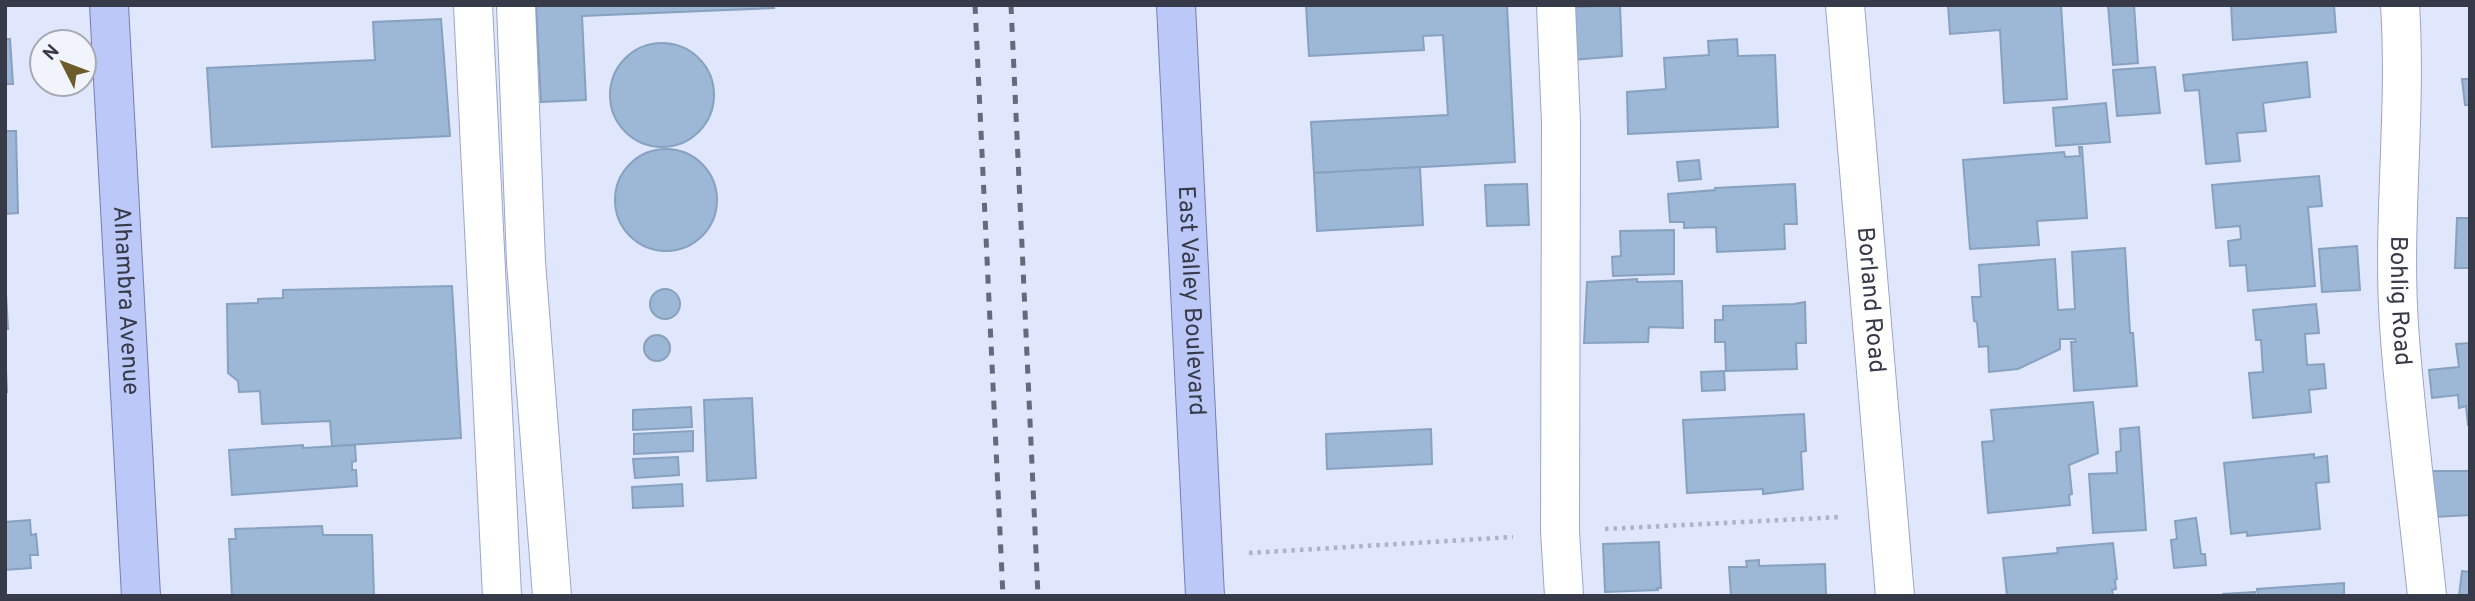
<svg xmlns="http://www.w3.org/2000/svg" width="2475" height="601" font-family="Overpass,sans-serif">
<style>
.building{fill:#9db7d6;stroke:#87a1bf;stroke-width:2}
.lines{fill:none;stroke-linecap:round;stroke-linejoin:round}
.minor-casing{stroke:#9ba6c9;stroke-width:40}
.major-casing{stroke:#707eb7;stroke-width:40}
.path{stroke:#acb3c6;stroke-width:4.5;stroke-dasharray:3.5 5;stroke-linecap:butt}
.minor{stroke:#fff;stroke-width:38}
.major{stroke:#bcc8f7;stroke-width:38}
.rail{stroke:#656a7b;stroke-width:5;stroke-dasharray:9 9;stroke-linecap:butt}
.labels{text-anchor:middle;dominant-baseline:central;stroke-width:5;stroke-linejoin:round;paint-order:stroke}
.street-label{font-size:24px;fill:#363a49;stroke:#f2f4fc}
</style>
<rect width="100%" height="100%" fill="#e0e7fd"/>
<g class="building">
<path d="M 536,5 L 773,5 L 774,8 L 582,16 L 586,100 L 541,102 Z"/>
<path d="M 1306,5 L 1507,5 L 1515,162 L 1314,173 L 1311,122 L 1448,115 L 1443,35 L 1423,36 L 1424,50 L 1309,56 Z"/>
<path d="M 1620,5 L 1622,56 L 1572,60 L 1569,7 Z"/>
<path d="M 1948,5 L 2061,5 L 2067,99 L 2004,103 L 2000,30 L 1950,34 Z"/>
<path d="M 2108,5 L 2134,5 L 2138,63 L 2113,65 Z"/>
<path d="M 2231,5 L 2334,5 L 2336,32 L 2233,40 Z"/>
<path d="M 441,19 L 450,136 L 212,147 L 207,68 L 375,60 L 373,22 Z"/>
<path d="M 5,39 L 10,39 L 13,84 L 5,84 Z"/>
<path d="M 1737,39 L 1738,56 L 1775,55 L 1778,127 L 1628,134 L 1627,92 L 1666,89 L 1664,58 L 1709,55 L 1708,41 Z"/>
<circle cx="662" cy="95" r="52"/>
<path d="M 2307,62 L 2310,97 L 2263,103 L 2266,131 L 2237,133 L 2240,161 L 2206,164 L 2199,90 L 2185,91 L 2183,75 Z"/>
<path d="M 2155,67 L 2160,113 L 2117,116 L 2113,70 Z"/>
<path d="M 2462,79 L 2470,79 L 2470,105 L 2465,105 Z"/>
<path d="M 2106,103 L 2110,142 L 2056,146 L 2053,108 Z"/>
<path d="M 5,131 L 16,131 L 18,213 L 5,214 Z"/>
<path d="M 2079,147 L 2082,147 L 2087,218 L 2037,221 L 2039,245 L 1970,249 L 1963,160 L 2064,152 L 2065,157 L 2080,156 Z"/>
<circle cx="666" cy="200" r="51"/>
<path d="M 1699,160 L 1701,179 L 1679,181 L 1677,162 Z"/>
<path d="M 1420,167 L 1423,225 L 1317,231 L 1314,173 Z"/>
<path d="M 2319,176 L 2322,206 L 2308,207 L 2315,286 L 2248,291 L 2246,265 L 2230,266 L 2228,241 L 2241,239 L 2240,226 L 2216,228 L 2212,185 Z"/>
<path d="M 1527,184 L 1529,225 L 1487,226 L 1485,185 Z"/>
<path d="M 1795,184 L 1797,224 L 1784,224 L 1785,249 L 1717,252 L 1716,227 L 1684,228 L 1684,222 L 1670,222 L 1668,194 L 1715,190 L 1715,188 Z"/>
<path d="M 2457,218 L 2470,218 L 2470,268 L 2455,268 Z"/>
<path d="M 1674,230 L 1674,274 L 1613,276 L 1612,257 L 1621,256 L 1620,231 Z"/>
<path d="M 2357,246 L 2360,290 L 2322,292 L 2319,249 Z"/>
<path d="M 2125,248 L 2130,333 L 2133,333 L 2137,386 L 2074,391 L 2071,342 L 2076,342 L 2075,339 L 2060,339 L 2060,349 L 2018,369 L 1989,372 L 1988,346 L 1979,347 L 1977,322 L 1974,321 L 1972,297 L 1981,297 L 1979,265 L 2055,259 L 2058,310 L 2075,309 L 2072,252 Z"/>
<path d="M 1637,279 L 1637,282 L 1682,281 L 1683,328 L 1649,327 L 1648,342 L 1584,343 L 1587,282 Z"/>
<path d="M 452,286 L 461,438 L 332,446 L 330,421 L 262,424 L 260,391 L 239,392 L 238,381 L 228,373 L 227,304 L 258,303 L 258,299 L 283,298 L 283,290 Z"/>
<circle cx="665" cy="304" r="15"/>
<path d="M 5,294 L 6,294 L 8,329 L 5,329 Z"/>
<path d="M 1805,302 L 1806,343 L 1796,343 L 1797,369 L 1726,371 L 1725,342 L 1715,342 L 1715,320 L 1723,320 L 1723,306 L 1794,304 Z"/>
<path d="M 2316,304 L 2319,333 L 2305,334 L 2307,365 L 2324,364 L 2326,388 L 2309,390 L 2311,412 L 2253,418 L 2249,373 L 2263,372 L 2261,340 L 2256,340 L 2253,310 Z"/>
<circle cx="657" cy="348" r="13"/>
<path d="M 2470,343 L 2470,425 L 2468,425 L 2466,406 L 2459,408 L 2458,395 L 2432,398 L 2429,370 L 2459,367 L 2456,344 Z"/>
<path d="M 5,347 L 7,392 L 5,392 Z"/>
<path d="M 1724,371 L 1725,390 L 1702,391 L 1701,372 Z"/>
<path d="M 752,398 L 756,478 L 707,481 L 704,400 Z"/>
<path d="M 2093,402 L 2098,453 L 2069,465 L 2072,494 L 2069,495 L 2070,505 L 1988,513 L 1982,442 L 1994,441 L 1991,410 Z"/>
<path d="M 691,407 L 692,427 L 633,430 L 633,410 Z"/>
<path d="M 1804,414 L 1806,451 L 1801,452 L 1803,489 L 1763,494 L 1763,489 L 1687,493 L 1683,420 Z"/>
<path d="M 2139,427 L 2146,530 L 2093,533 L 2089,474 L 2117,473 L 2116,452 L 2121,451 L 2120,429 Z"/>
<path d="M 1431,429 L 1432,464 L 1327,469 L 1326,434 Z"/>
<path d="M 693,431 L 693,451 L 634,454 L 634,434 Z"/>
<path d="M 303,445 L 303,448 L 355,445 L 356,461 L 352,462 L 352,470 L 356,470 L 357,486 L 232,495 L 229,450 Z"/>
<path d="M 2314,454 L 2314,458 L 2327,456 L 2329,482 L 2316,483 L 2320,529 L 2247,536 L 2247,532 L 2231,534 L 2224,463 Z"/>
<path d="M 678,457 L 679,475 L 635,478 L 633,459 Z"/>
<path d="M 2430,471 L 2470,471 L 2470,515 L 2435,517 Z"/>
<path d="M 682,484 L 683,506 L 633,508 L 632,487 Z"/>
<path d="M 2196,518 L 2201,554 L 2205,554 L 2206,565 L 2174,568 L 2171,540 L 2177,539 L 2175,521 Z"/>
<path d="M 30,520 L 31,535 L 36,534 L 38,555 L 30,555 L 31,568 L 5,570 L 5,522 Z"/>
<path d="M 322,526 L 323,535 L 372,535 L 374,596 L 232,596 L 229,539 L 236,539 L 235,529 Z"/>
<path d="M 1659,542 L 1661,588 L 1657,588 L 1658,590 L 1605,592 L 1603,544 Z"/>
<path d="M 2113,543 L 2117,579 L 2115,580 L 2116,589 L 2112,590 L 2113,596 L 2007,596 L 2003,558 L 2058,553 L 2057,548 Z"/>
<path d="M 1759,560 L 1759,566 L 1825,564 L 1826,595 L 1731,596 L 1729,567 L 1747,567 L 1746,561 Z"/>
<path d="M 2462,571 L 2470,572 L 2470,596 L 2459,596 Z"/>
<path d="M 2344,583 L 2344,596 L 2258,596 L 2257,589 Z"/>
<path d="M 2255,592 L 2255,596 L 2223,596 L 2223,594 Z"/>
</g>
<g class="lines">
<defs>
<g id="minor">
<path d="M 473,5 L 502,596"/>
<path d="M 516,5 L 526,262 L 552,596"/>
<path d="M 1556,5 L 1561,123 L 1560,531 L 1564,596"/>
<path id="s1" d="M 1845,5 L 1895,596"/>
<path id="s2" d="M 2400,5 C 2407,112 2392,219 2399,325 C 2405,415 2418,506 2427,596"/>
</g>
<g id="major">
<path id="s3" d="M 109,5 L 141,596"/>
<path id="s4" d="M 1176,5 L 1205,596"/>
</g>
</defs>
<use href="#minor" class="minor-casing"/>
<use href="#major" class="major-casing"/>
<g class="path">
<path d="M 1605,529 L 1841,517"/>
<path d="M 1249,553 L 1513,537"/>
</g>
<use href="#minor" class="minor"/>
<use href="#major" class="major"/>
<g class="rail">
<path d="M 975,5 L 1003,596"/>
<path d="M 1011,5 L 1038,596"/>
</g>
</g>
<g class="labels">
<g class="street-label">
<text stroke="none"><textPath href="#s3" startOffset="296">Alhambra Avenue</textPath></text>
<text stroke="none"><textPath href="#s4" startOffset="296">East Valley Boulevard</textPath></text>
<text stroke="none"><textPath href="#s1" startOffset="296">Borland Road</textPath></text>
<text stroke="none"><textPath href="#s2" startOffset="296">Bohlig Road</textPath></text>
</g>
</g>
<rect width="2475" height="601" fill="none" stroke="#363a49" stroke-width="14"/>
<g transform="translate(63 63) rotate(312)"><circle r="33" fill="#f2f4fc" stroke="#a7aab4" stroke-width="2"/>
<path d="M0-5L12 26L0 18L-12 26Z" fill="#6c5c29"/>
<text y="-10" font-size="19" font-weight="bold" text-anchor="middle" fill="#363a49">N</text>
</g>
</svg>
